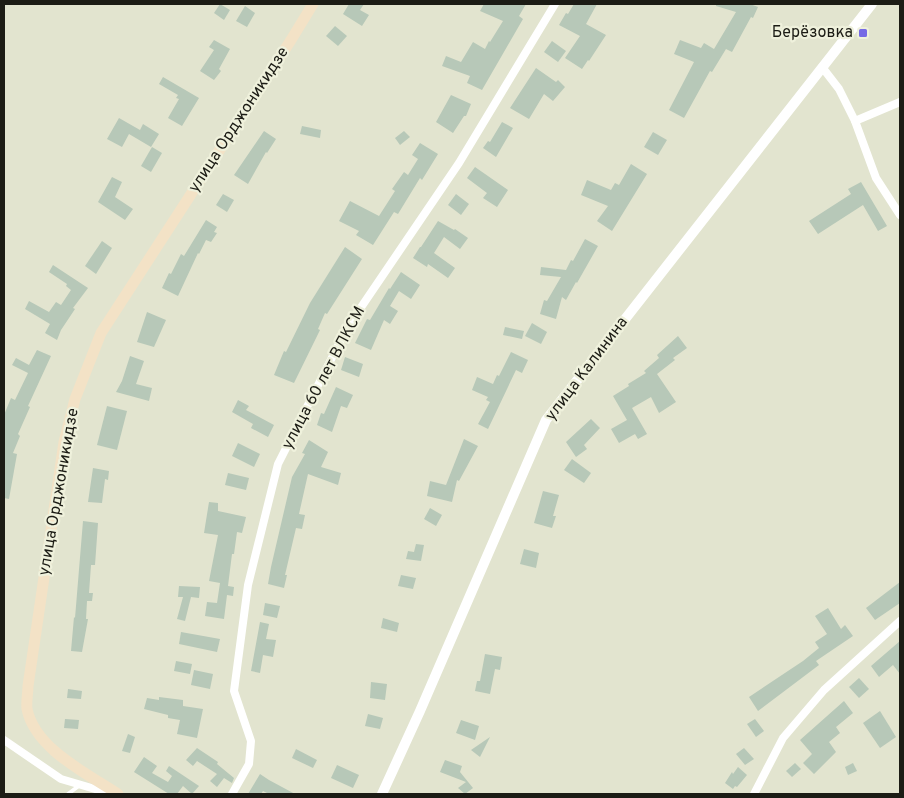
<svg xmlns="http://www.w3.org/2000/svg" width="904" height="798" font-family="Overpass,sans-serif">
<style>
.building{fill:#b7c8b8}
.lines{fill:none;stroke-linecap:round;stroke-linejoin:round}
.service{stroke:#fff;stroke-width:4}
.minor{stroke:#fff;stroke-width:8}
.tertiary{stroke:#fff;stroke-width:10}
.secondary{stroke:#f3e2c6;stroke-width:11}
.poi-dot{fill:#766ae5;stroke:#eff1dc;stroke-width:2}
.labels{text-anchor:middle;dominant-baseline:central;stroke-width:4.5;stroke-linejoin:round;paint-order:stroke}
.poi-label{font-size:16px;fill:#1c1c15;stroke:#eff1dc;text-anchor:end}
.street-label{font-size:16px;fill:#1c1c15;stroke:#eff1dc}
</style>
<rect width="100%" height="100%" fill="#e2e4cf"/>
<g class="building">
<path d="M 220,4 L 230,10 L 224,20 L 214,13 Z"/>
<path d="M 349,4 L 364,4 L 360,10 L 369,15 L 362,26 L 343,14 Z"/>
<path d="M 484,4 L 526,4 L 519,16 L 523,19 L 482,90 L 467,83 L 470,76 L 442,66 L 446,56 L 461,62 L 473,42 L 485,49 L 489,41 L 490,42 L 503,21 L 480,11 Z"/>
<path d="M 574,4 L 597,4 L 586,24 L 606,35 L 589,61 L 588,60 L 582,69 L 565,58 L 580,36 L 559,25 L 566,13 L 568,14 Z"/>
<path d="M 716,4 L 750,4 L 758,7 L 753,18 L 751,17 L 732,52 L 726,49 L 712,72 L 710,71 L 684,118 L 669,110 L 694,62 L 674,54 L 680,40 L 701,48 L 704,43 L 714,49 L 736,12 L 716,6 Z"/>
<path d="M 245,6 L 255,13 L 247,27 L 236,21 Z"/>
<path d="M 335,26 L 347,36 L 338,46 L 326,36 Z"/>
<path d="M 214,40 L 230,49 L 219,69 L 221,71 L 214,80 L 200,71 L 214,50 L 209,47 Z"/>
<path d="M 552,41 L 566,51 L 558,62 L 544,52 Z"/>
<path d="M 536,68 L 556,82 L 558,80 L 565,87 L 553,101 L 544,94 L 529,119 L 510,108 Z"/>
<path d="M 163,77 L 199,98 L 182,126 L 168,118 L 179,99 L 176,98 L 178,95 L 159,84 Z"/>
<path d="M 451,95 L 471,104 L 466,116 L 464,116 L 453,133 L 436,122 Z"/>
<path d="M 119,118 L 140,130 L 143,124 L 159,134 L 151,147 L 129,134 L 122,147 L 107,139 Z"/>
<path d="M 502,122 L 513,128 L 496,157 L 483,148 L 488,141 L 490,142 Z"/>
<path d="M 302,126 L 321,130 L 320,138 L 300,134 Z"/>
<path d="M 264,131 L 276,139 L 267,153 L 266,152 L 248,184 L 234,175 Z"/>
<path d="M 404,131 L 410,137 L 400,145 L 395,138 Z"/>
<path d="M 653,132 L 667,140 L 658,155 L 644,147 Z"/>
<path d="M 420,143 L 438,154 L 422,180 L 420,178 L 398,214 L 394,212 L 373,245 L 356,235 L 359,231 L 339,221 L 350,201 L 379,216 L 395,191 L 392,189 L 404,172 L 408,175 L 418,159 L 412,155 Z"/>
<path d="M 152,147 L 162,153 L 151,172 L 141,166 Z"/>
<path d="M 631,164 L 647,174 L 612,231 L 597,221 L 608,206 L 581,195 L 587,180 L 611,190 L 615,183 L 619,185 Z"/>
<path d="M 475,167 L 508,190 L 497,207 L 483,198 L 487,193 L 467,178 Z"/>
<path d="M 112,177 L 122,182 L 115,197 L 133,209 L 125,220 L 98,202 Z"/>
<path d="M 861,182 L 887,226 L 878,231 L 863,205 L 818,234 L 809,221 L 851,194 L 848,189 Z"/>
<path d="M 223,194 L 234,200 L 227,212 L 216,205 Z"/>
<path d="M 456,194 L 469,204 L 461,215 L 448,205 Z"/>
<path d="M 206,220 L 217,227 L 214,232 L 217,233 L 211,242 L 206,240 L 199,254 L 198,253 L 178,296 L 162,288 L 169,273 L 171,274 L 181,254 L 184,256 Z"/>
<path d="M 438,221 L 454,230 L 455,229 L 468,238 L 460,249 L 444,237 L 434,253 L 455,268 L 448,278 L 428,264 L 427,267 L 413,258 L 420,247 L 421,247 Z"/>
<path d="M 585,239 L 598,246 L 577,283 L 576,282 L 566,300 L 562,297 L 556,319 L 540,314 L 544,300 L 547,301 L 561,277 L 540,275 L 541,267 L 566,270 L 571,260 L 573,261 Z"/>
<path d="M 102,241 L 112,248 L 96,274 L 85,266 Z"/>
<path d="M 345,247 L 362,259 L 327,314 L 325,313 L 318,329 L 320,330 L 294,383 L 274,375 L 284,351 L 286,352 L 310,303 Z"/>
<path d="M 53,265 L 88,288 L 73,308 L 75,309 L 61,330 L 57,340 L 45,333 L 50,324 L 25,309 L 29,301 L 49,312 L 56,302 L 61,305 L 71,290 L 66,286 L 67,284 L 49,272 Z"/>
<path d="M 401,272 L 420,285 L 411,299 L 399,291 L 390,306 L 398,311 L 390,324 L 384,320 L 371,350 L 355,343 L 367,319 L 370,320 L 389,288 L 390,289 Z"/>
<path d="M 147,312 L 166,320 L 154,347 L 137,342 Z"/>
<path d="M 532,323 L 547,332 L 541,344 L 525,336 Z"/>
<path d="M 505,327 L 524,331 L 522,339 L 503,335 Z"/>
<path d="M 678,336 L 687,348 L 673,358 L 675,360 L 657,374 L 676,402 L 659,413 L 651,397 L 632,408 L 647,434 L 638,439 L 635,434 L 619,443 L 611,429 L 627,420 L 613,396 L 629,386 L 628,384 L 646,373 L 644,371 L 659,358 L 657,355 Z"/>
<path d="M 37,350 L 51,356 L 28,406 L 30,407 L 18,434 L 20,436 L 13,453 L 17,454 L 9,499 L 4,498 L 4,415 L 11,398 L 15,400 L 28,373 L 12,365 L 16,358 L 29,365 Z"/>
<path d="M 511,352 L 528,360 L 522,373 L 516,370 L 488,429 L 478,424 L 490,402 L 486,400 L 488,397 L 472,390 L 477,377 L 493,384 L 497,375 L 499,376 Z"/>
<path d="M 130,356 L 144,361 L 136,384 L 152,388 L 149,401 L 116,392 L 122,381 Z"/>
<path d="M 345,357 L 363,364 L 359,377 L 341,370 Z"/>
<path d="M 336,387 L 353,395 L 347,408 L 341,406 L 332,432 L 317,425 L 321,413 L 324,414 Z"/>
<path d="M 238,400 L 249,406 L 246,410 L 274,425 L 268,437 L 251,428 L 253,424 L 232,412 Z"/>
<path d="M 107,406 L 127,411 L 117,450 L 97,445 Z"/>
<path d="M 591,419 L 600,428 L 584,445 L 587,449 L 576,457 L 566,442 Z"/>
<path d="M 464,439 L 478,446 L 459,481 L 457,480 L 452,502 L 427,496 L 430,481 L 446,485 Z"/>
<path d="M 309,440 L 328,452 L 321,467 L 341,473 L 338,485 L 308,474 L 299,514 L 305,515 L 302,529 L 296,528 L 285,575 L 287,575 L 284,588 L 268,584 L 271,567 L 292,477 L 305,454 L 302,453 Z"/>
<path d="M 238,443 L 260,454 L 254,467 L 232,456 Z"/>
<path d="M 572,459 L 591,473 L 584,483 L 564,470 Z"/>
<path d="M 93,468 L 109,471 L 108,480 L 105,479 L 102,503 L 88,502 Z"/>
<path d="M 228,473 L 249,478 L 246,490 L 225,485 Z"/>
<path d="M 543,491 L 559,495 L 553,516 L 556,516 L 552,528 L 534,523 Z"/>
<path d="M 209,502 L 218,503 L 218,511 L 246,517 L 242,533 L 237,532 L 234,554 L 232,554 L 228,586 L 234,587 L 233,596 L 227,595 L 224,619 L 205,616 L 207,602 L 217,603 L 220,583 L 209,581 L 218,535 L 204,533 Z"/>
<path d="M 430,508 L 442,515 L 436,526 L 424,519 Z"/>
<path d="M 83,521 L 98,523 L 95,565 L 91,565 L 89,593 L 93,593 L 92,601 L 87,601 L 86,619 L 88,619 L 82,652 L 71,651 L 74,617 L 75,618 Z"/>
<path d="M 416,544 L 424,545 L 421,561 L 406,559 L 408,551 L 414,552 Z"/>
<path d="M 524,549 L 539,553 L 536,568 L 520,564 Z"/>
<path d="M 401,575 L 416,578 L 413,589 L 398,586 Z"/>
<path d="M 900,582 L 900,603 L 875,620 L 866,608 Z"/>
<path d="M 179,586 L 200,587 L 199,598 L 191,597 L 185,621 L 177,619 L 183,597 L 178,597 Z"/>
<path d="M 265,603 L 280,606 L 277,618 L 263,615 Z"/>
<path d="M 828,608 L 841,629 L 845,625 L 853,636 L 816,661 L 819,665 L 758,711 L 749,697 L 803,661 L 819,648 L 815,642 L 827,634 L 815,616 Z"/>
<path d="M 383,618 L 399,623 L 397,632 L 381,628 Z"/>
<path d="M 260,622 L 269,624 L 266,639 L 276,640 L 273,657 L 263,655 L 260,673 L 251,671 Z"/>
<path d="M 181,632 L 220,639 L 217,652 L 179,644 Z"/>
<path d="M 900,641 L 900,674 L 893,665 L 879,677 L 871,666 Z"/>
<path d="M 485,654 L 502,657 L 500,670 L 495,669 L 490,694 L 475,691 L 477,681 L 480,681 Z"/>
<path d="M 176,661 L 192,664 L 190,674 L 174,671 Z"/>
<path d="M 194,670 L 213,674 L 210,689 L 191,685 Z"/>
<path d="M 859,678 L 869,689 L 859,698 L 849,687 Z"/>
<path d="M 371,682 L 387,684 L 385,700 L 370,698 Z"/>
<path d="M 68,689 L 82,691 L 81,699 L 67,698 Z"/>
<path d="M 159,697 L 183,700 L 183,706 L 203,709 L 197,738 L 177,734 L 180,720 L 168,718 L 168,715 L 144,709 L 147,698 L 159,700 Z"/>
<path d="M 844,701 L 853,713 L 836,727 L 840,733 L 829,742 L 836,752 L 814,774 L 803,763 L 812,754 L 800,740 Z"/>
<path d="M 880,711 L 896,737 L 880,748 L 863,723 Z"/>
<path d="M 368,714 L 383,718 L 380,729 L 365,726 Z"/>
<path d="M 65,719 L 79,720 L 78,729 L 64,728 Z"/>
<path d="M 755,719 L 764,731 L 756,737 L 747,724 Z"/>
<path d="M 461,720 L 479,726 L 475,740 L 456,733 Z"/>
<path d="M 128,734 L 135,737 L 130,753 L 122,751 Z"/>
<path d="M 490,737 L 480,757 L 471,750 Z"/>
<path d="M 197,748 L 218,762 L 217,764 L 234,778 L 232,783 L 224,778 L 217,787 L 210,781 L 217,774 L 197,761 L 193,766 L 186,760 Z"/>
<path d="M 744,748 L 754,759 L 745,765 L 736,754 Z"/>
<path d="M 296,749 L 317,760 L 313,768 L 292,758 Z"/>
<path d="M 144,757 L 157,766 L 152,773 L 168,782 L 172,776 L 166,771 L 169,766 L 199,786 L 192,794 L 183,786 L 177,794 L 169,794 L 134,772 Z"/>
<path d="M 445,760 L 462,766 L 460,772 L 473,788 L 465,794 L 458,788 L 466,782 L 440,772 Z"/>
<path d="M 795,763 L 801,769 L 792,777 L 786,771 Z"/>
<path d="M 853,763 L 857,771 L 848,775 L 845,767 Z"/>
<path d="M 337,765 L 359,775 L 353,788 L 331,778 Z"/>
<path d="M 738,767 L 747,775 L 737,787 L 735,786 L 733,789 L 725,783 L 732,772 L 733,774 Z"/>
<path d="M 260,774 L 269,780 L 295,794 L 269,794 L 263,791 L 261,794 L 248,794 Z"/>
</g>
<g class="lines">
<path class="service" d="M 68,794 L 80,785"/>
<g class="minor">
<path d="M 822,67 L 839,89 L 855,121 L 876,178 L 900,215"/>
<path d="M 855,121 L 900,102"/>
<path d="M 4,740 L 61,779 L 112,794"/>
<path d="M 232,794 L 249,764 L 251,741 L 234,691 L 248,585 L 278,464 L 347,328 L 459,163 L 555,4"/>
<path d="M 754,794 L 783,738 L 824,690 L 900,621"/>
</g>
<path class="tertiary" d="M 382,794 L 420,711 L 546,420 L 872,4"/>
<path class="secondary" d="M 118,794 C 88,774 35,749 27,709 C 26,702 28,693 28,686 L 64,442 L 75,399 L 101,333 L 291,40 L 313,4"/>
</g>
<rect class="poi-dot" x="858" y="28" width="10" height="10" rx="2.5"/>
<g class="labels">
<g class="poi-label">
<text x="853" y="33">Берёзовка</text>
</g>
<g class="street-label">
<text transform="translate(239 120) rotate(-57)">улица Орджоникидзе</text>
<text transform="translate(587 369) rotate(-53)">улица Калинина</text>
<text transform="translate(324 378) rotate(-62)">улица 60 лет ВЛКСМ</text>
<text transform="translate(59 492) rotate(-80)">улица Орджоникидзе</text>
</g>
</g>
<rect width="904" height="798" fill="none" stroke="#1c1c15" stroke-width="10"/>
</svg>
